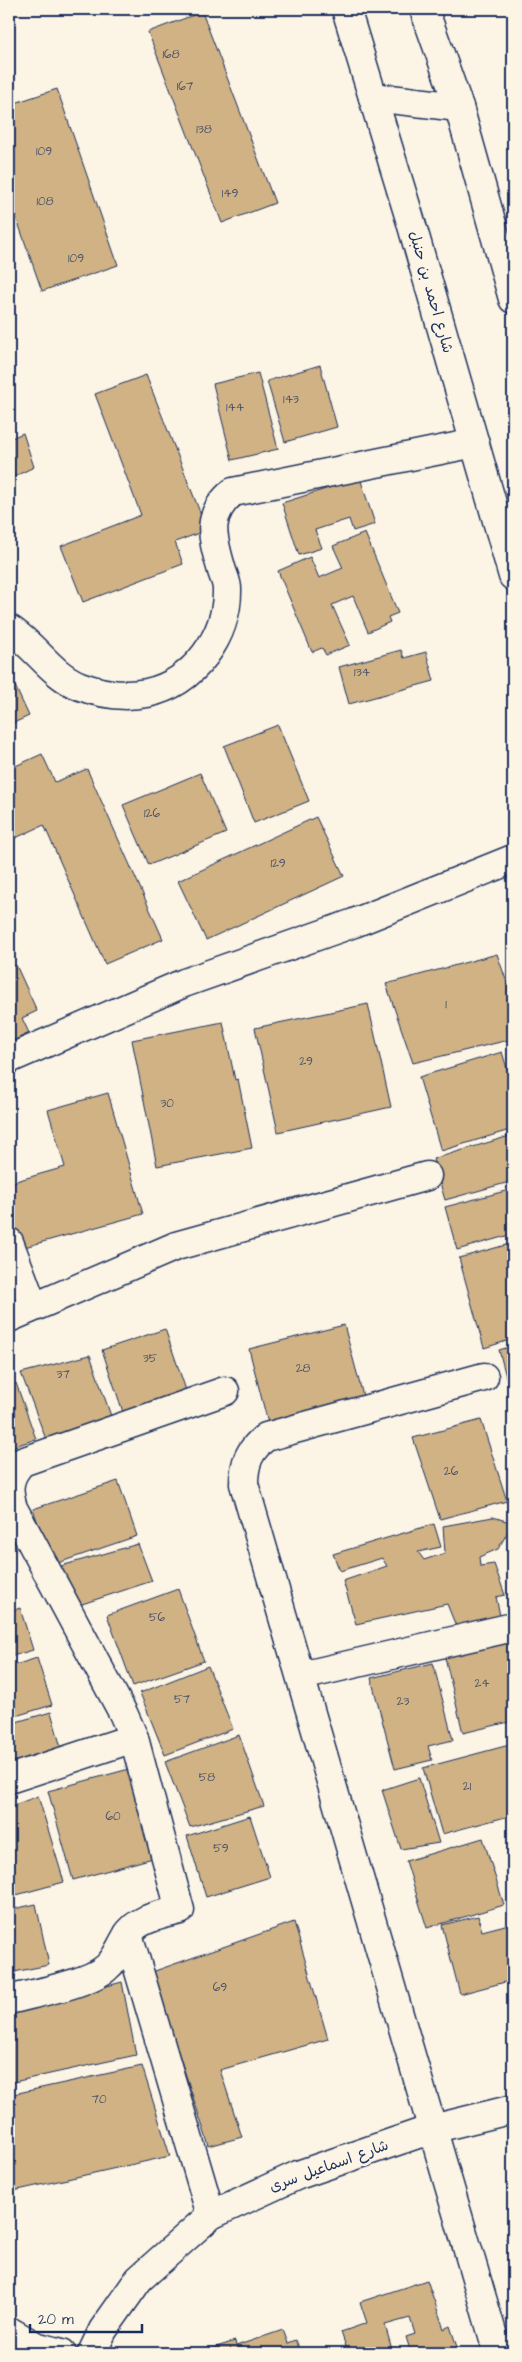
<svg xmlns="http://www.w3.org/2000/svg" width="522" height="2362" font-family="'Architects Daughter','Playpen Sans Arabic',sans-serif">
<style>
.building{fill:#d0b284;stroke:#1b2f5e}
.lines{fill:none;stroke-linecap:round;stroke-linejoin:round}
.minor-casing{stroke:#1b2f5e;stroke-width:31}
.minor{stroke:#fcf5e5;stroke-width:28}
.labels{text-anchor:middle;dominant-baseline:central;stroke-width:5;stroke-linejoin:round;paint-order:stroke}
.number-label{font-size:12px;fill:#485068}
.street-label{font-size:15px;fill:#1b2f5e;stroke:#fcf5e5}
</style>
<rect width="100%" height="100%" fill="#fcf5e5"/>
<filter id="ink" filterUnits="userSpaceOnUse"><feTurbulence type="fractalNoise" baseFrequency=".02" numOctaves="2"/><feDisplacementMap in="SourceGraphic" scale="10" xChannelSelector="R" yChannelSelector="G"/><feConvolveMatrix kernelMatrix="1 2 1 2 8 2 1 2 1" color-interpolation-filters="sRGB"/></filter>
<g filter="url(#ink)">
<g class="building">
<path d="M 202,12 L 275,203 L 222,223 L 148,32 Z"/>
<path d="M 57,89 L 118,265 L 42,291 L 9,197 L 9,105 Z"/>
<path d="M 320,365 L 337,427 L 285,442 L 267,381 Z"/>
<path d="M 258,373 L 278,449 L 232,460 L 213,384 Z"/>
<path d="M 146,375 L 207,530 L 175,542 L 183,564 L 83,602 L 61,546 L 141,515 L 95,394 Z"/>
<path d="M 23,433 L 34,467 L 9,479 L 9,439 Z"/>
<path d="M 360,478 L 375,524 L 353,531 L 349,519 L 315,530 L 322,548 L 299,555 L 282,503 Z"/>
<path d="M 365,533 L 398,613 L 388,617 L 390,622 L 368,632 L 353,596 L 332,605 L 350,645 L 326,655 L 322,648 L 312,652 L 278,571 L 310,557 L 319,578 L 343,568 L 333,546 Z"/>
<path d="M 401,650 L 404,658 L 426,652 L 434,681 L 349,704 L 339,667 Z"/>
<path d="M 9,673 L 29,716 L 9,725 Z"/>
<path d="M 278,725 L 309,801 L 254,823 L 224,746 Z"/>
<path d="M 42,754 L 55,782 L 87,769 L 163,939 L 105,964 L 44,825 L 9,841 L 9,769 Z"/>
<path d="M 200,773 L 226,833 L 149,865 L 123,805 Z"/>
<path d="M 316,817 L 344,876 L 206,940 L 178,881 Z"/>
<path d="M 497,954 L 513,1000 L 513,1039 L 413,1063 L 386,984 Z"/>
<path d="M 16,965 L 37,1011 L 22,1018 L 29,1033 L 9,1043 L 9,968 Z"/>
<path d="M 368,1004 L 391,1107 L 278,1132 L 255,1028 Z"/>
<path d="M 223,1022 L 235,1080 L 238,1079 L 252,1148 L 157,1166 L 132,1040 Z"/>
<path d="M 502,1052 L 513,1088 L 513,1129 L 441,1151 L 419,1077 Z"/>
<path d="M 108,1093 L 143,1214 L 21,1248 L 9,1206 L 9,1183 L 65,1167 L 48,1110 Z"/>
<path d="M 513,1135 L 513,1181 L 445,1200 L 433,1159 Z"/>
<path d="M 513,1189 L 513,1234 L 457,1250 L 445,1207 Z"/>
<path d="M 513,1243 L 513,1339 L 484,1348 L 459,1258 Z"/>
<path d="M 344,1325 L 366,1407 L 270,1431 L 249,1349 Z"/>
<path d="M 165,1329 L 187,1393 L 124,1415 L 102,1350 Z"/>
<path d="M 513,1346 L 513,1395 L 511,1396 L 499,1350 Z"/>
<path d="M 90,1355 L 112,1419 L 47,1442 L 21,1373 Z"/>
<path d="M 16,1383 L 36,1439 L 9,1448 L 9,1384 Z"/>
<path d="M 481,1420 L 507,1501 L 440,1519 L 413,1438 Z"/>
<path d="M 118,1481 L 137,1536 L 52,1565 L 33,1509 Z"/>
<path d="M 493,1517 L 513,1523 L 498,1549 L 479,1557 L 480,1566 L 494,1564 L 505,1595 L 496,1597 L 501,1620 L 458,1631 L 447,1604 L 356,1624 L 343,1581 L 387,1566 L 382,1558 L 340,1571 L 333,1554 L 434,1524 L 441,1547 L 418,1552 L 424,1560 L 445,1553 L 443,1526 Z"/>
<path d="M 138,1544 L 152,1581 L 76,1606 L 61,1566 Z"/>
<path d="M 178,1589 L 204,1661 L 133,1686 L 107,1615 Z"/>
<path d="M 20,1608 L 33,1650 L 9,1657 L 9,1612 Z"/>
<path d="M 513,1636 L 513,1721 L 463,1733 L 444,1653 Z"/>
<path d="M 37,1658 L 52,1705 L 9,1718 L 9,1667 Z"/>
<path d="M 433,1663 L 453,1740 L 428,1746 L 432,1760 L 395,1769 L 371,1678 Z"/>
<path d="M 208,1666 L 233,1729 L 165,1755 L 140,1693 Z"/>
<path d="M 51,1712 L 62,1751 L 9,1767 L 9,1724 Z"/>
<path d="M 239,1735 L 264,1806 L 190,1827 L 165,1762 Z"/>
<path d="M 513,1744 L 513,1815 L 442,1834 L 423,1768 Z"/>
<path d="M 129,1769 L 153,1858 L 73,1880 L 48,1791 Z"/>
<path d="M 419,1778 L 439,1843 L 401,1849 L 382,1790 Z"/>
<path d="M 38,1796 L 64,1882 L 9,1897 L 9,1807 Z"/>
<path d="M 250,1816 L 270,1877 L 206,1897 L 187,1836 Z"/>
<path d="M 483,1838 L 504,1905 L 427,1928 L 406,1861 Z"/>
<path d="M 36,1904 L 49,1965 L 9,1973 L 9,1910 Z"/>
<path d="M 478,1916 L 482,1931 L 513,1923 L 513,1980 L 460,1994 L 442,1925 Z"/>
<path d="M 294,1922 L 328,2039 L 220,2070 L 242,2137 L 209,2146 L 152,1972 Z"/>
<path d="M 122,1982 L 136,2055 L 9,2083 L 9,2012 Z"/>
<path d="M 142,2066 L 170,2156 L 9,2192 L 9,2095 Z"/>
<path d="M 513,2236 L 513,2259 L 506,2238 Z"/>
<path d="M 427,2280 L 444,2329 L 450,2326 L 459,2353 L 411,2353 L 406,2337 L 415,2334 L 410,2318 L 385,2325 L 393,2353 L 348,2353 L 341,2332 L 367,2323 L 360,2302 Z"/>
<path d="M 283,2330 L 288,2343 L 296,2340 L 301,2353 L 198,2353 L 235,2341 L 236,2346 Z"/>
</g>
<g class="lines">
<defs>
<g id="minor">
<path d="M 346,9 L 410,219 L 513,576"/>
<path d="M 424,9 L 459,107 L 513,299"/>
<path d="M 373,97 L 459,107"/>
<path d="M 9,629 C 35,645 51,675 80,686 C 101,694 125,697 147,693 C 194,683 228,636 227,589 C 227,583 224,577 222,571 C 213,539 204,516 233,492 L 475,443"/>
<path d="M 9,1059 L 184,983 L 354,923 L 513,859"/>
<path d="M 9,1242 L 33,1306"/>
<path d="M 9,1318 L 176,1246 L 427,1176"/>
<path d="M 484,1377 L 266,1437 C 249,1450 244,1463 244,1484 L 498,2353"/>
<path d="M 301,1676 L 513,1627"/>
<path d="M 9,1779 L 134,1738"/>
<path d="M 128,1934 L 211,2215"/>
<path d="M 9,2000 C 34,1993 88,1984 106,1968 C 116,1960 120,1947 127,1936 C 137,1918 162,1915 180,1910 L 134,1738 L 123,1713 L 13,1508 C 7,1489 8,1477 22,1462 L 225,1391"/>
<path d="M 9,2331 L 35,2346 L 62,2353"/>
<path d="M 92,2353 L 103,2330 L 139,2279 L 211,2215 L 298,2175 L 432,2129 L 513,2109"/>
</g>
</defs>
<use href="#minor" class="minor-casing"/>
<use href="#minor" class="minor"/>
</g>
</g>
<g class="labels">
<g class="number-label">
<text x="171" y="54">168</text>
<text x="185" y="86">167</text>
<text x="204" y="129">138</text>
<text x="44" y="151">109</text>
<text x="230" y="193">149</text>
<text x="45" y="201">108</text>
<text x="76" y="258">109</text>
<text x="291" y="399">143</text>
<text x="235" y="407">144</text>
<text x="362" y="672">134</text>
<text x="152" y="813">126</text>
<text x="278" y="863">129</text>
<text x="446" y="1004">1</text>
<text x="306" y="1061">29</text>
<text x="167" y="1103">30</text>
<text x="150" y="1358">35</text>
<text x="303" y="1368">28</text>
<text x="63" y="1374">37</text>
<text x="451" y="1471">26</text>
<text x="157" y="1617">56</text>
<text x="482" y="1683">24</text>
<text x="182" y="1699">57</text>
<text x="403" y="1701">23</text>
<text x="207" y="1777">58</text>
<text x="467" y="1786">21</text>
<text x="113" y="1816">60</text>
<text x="221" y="1848">59</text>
<text x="220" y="1987">69</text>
<text x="99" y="2099">70</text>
</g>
<g class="street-label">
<text transform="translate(431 292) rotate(74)">شارع احمد بن حنبل</text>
<text transform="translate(329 2166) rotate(-20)">شارع اسماعيل سرى</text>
</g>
</g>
<rect width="522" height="2362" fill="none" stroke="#fcf5e5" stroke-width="30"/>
<rect x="15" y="15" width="492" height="2332" fill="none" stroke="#1b2f5e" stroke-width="2" filter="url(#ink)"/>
<path d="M30 2324v8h112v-8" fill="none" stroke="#1b2f5e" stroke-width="2.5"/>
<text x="38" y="2324" font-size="15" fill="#1b2f5e" stroke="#fcf5e5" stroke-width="4" paint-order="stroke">20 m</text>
</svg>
